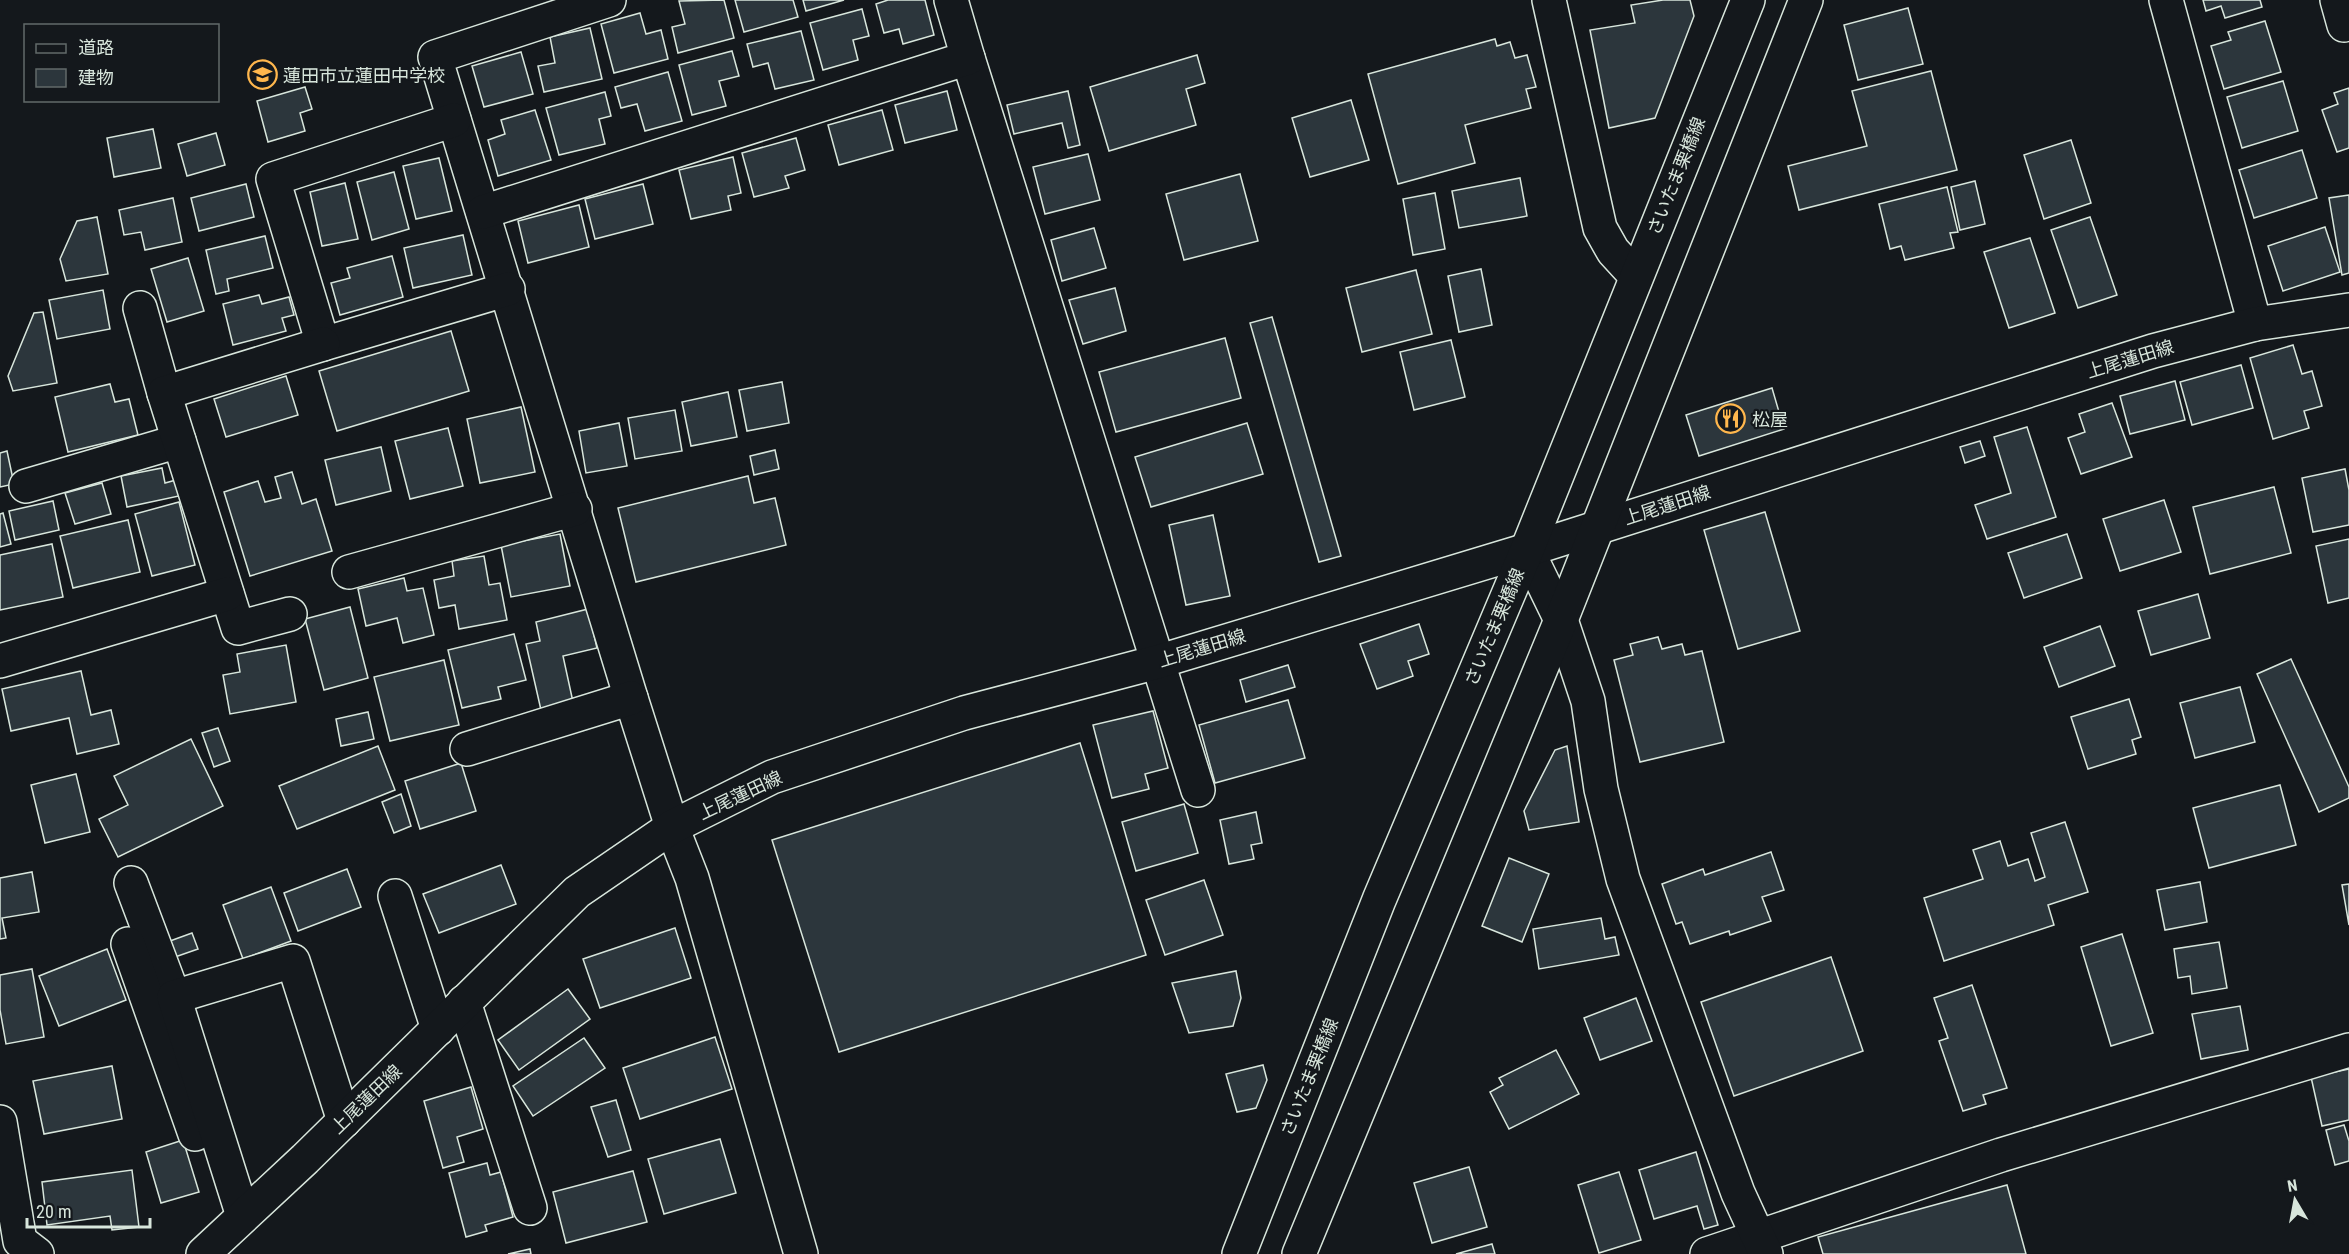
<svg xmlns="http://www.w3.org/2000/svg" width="2349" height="1254" font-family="'Roboto Condensed','Noto Sans JP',sans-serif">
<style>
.building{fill:#2c363c;stroke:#d8e6dc;stroke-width:1.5}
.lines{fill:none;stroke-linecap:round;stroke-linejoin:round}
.minor-casing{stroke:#d8e6dc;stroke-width:36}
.tertiary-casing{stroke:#d8e6dc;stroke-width:36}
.secondary-casing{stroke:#d8e6dc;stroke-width:36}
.primary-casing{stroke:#d8e6dc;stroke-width:36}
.minor{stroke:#14181c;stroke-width:33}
.tertiary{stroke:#14181c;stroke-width:33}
.secondary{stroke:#14181c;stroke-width:33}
.primary{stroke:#14181c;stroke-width:33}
.labels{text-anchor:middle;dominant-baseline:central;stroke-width:4.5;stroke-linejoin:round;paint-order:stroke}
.poi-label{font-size:18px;fill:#d8e6dc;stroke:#14181c;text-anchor:start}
.street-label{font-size:18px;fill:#d8e6dc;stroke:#14181c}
</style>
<rect width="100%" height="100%" fill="#14181c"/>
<g class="building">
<path d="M 724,0 L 734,38 L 678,53 L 672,27 L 685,24 L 679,1 Z"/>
<path d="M 735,0 L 793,0 L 798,17 L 744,32 Z"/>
<path d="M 803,0 L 844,0 L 806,11 Z"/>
<path d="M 888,0 L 925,0 L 934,35 L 903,44 L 899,29 L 884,33 L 876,4 Z"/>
<path d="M 1663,0 L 1690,0 L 1694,16 L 1655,118 L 1609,128 L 1590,30 L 1635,23 L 1631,5 Z"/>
<path d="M 2203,0 L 2260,0 L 2262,7 L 2225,18 L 2221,6 L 2206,11 Z"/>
<path d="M 1908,8 L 1923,64 L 1858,80 L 1844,25 Z"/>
<path d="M 862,9 L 869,36 L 853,40 L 858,60 L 823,70 L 810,23 Z"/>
<path d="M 640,13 L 646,34 L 661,30 L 668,59 L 614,73 L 601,24 Z"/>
<path d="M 2265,21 L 2281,72 L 2224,89 L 2211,46 L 2231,40 L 2228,32 Z"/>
<path d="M 590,28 L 602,79 L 544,92 L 538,66 L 555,63 L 550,37 Z"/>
<path d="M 801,31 L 814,80 L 775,89 L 768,63 L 753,67 L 747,44 Z"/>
<path d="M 1495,39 L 1497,46 L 1510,42 L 1515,58 L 1527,55 L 1536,87 L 1526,89 L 1531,108 L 1465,125 L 1475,163 L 1398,184 L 1368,74 Z"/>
<path d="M 732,51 L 739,76 L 719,81 L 726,106 L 692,115 L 679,65 Z"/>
<path d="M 521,52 L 533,94 L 484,107 L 472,66 Z"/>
<path d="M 1197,55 L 1205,83 L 1186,89 L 1196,125 L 1109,151 L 1090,87 Z"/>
<path d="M 1931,71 L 1957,170 L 1799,210 L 1788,166 L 1867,146 L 1852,91 Z"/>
<path d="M 668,72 L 682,121 L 645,131 L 637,104 L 621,108 L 615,87 Z"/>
<path d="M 2283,81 L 2298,131 L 2242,148 L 2227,97 Z"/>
<path d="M 305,87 L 312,109 L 300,113 L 305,131 L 268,142 L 257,101 Z"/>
<path d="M 2349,88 L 2349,148 L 2337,152 L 2322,110 L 2338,104 L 2334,93 Z"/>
<path d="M 947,91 L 957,130 L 905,143 L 895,105 Z"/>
<path d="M 1068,91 L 1080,145 L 1068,148 L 1062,123 L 1014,134 L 1007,105 Z"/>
<path d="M 605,92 L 611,116 L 599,119 L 605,144 L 559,155 L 546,108 Z"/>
<path d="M 1351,100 L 1369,160 L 1310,177 L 1292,118 Z"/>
<path d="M 535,110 L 551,160 L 498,176 L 488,140 L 505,134 L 501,120 Z"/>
<path d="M 882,110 L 893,150 L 839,165 L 828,125 Z"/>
<path d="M 153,129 L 161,168 L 114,177 L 107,138 Z"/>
<path d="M 216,133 L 225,165 L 187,176 L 178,144 Z"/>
<path d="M 796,138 L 805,170 L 785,176 L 789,188 L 754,197 L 742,153 Z"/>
<path d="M 2071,140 L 2091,203 L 2044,219 L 2024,155 Z"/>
<path d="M 2302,150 L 2317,198 L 2254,218 L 2239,170 Z"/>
<path d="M 1088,154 L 1100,200 L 1045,214 L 1033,167 Z"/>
<path d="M 733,157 L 741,193 L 728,196 L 731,210 L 691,219 L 679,170 Z"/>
<path d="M 439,158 L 452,211 L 416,219 L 403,166 Z"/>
<path d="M 394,172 L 409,229 L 372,240 L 357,182 Z"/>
<path d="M 1240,174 L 1258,241 L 1184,260 L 1166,194 Z"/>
<path d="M 1520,178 L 1527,216 L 1459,228 L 1452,191 Z"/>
<path d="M 1975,181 L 1985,224 L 1960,230 L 1951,187 Z"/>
<path d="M 345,183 L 358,239 L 322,246 L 310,192 Z"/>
<path d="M 246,184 L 254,217 L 199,231 L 191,198 Z"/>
<path d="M 643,184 L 653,224 L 595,239 L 585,199 Z"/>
<path d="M 1947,187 L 1958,232 L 1950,233 L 1954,248 L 1905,260 L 1901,246 L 1890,249 L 1879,204 Z"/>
<path d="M 1435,193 L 1445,249 L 1413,255 L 1403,199 Z"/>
<path d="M 2349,195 L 2349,273 L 2342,275 L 2329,198 Z"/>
<path d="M 173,198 L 182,242 L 145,250 L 141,232 L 124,235 L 119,210 Z"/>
<path d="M 579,205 L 589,247 L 528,263 L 518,221 Z"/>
<path d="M 97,217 L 108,274 L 66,281 L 60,259 L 77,221 Z"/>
<path d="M 2090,217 L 2117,295 L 2078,308 L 2051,230 Z"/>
<path d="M 2325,227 L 2340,272 L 2283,291 L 2268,246 Z"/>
<path d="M 1094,228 L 1106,268 L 1062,281 L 1051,240 Z"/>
<path d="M 463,235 L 472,275 L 413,288 L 404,248 Z"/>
<path d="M 265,236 L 273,268 L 227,279 L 229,291 L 216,294 L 206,250 Z"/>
<path d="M 2030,238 L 2055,313 L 2009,328 L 1984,252 Z"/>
<path d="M 392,256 L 403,297 L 340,315 L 331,283 L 350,278 L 347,268 Z"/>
<path d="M 188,258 L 204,311 L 167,322 L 151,269 Z"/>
<path d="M 1481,269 L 1492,325 L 1459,332 L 1448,276 Z"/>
<path d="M 1416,270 L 1432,334 L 1362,352 L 1346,288 Z"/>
<path d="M 1115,288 L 1126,331 L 1083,344 L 1069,300 Z"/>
<path d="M 103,290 L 110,329 L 57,339 L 49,300 Z"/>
<path d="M 259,295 L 262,304 L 289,297 L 294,315 L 282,318 L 286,331 L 233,345 L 223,304 Z"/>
<path d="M 43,312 L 57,383 L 13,391 L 8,376 L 34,313 Z"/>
<path d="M 1272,317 L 1341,556 L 1319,562 L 1250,323 Z"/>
<path d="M 451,331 L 469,391 L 337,431 L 319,371 Z"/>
<path d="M 1225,338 L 1241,398 L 1116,432 L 1099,372 Z"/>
<path d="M 1451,340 L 1465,397 L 1414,410 L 1400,352 Z"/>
<path d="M 2293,345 L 2302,374 L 2312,371 L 2322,406 L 2304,411 L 2309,428 L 2273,439 L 2250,358 Z"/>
<path d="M 2241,365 L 2253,408 L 2192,425 L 2180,382 Z"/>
<path d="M 286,376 L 298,415 L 226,437 L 214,399 Z"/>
<path d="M 2175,381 L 2185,420 L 2130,434 L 2120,396 Z"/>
<path d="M 782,382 L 789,423 L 747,431 L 739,390 Z"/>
<path d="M 110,384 L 115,402 L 129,399 L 138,435 L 68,452 L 55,397 Z"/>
<path d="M 1772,388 L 1784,429 L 1699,456 L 1686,415 Z"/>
<path d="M 728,392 L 737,437 L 691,446 L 682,402 Z"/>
<path d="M 2112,403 L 2132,457 L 2081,474 L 2068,438 L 2085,432 L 2079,414 Z"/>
<path d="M 521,407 L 535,472 L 480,483 L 467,419 Z"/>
<path d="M 675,410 L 682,451 L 635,459 L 628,418 Z"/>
<path d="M 619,423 L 627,466 L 586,473 L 579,431 Z"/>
<path d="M 1247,423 L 1263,474 L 1151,507 L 1135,457 Z"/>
<path d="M 2027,427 L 2056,517 L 1987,539 L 1975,505 L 2011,493 L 1994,437 Z"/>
<path d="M 448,428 L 463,486 L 410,499 L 395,441 Z"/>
<path d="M 1980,441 L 1985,456 L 1965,463 L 1960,447 Z"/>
<path d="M 381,447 L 391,491 L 336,505 L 325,460 Z"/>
<path d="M 775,450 L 779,469 L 754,475 L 750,456 Z"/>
<path d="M 7,451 L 14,484 L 0,487 L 0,453 Z"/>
<path d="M 162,468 L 165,483 L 176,480 L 179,496 L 127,507 L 121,476 Z"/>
<path d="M 2345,469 L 2349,490 L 2349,525 L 2313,532 L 2302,478 Z"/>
<path d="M 292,472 L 302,504 L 316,499 L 332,551 L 250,576 L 224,492 L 258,481 L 265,502 L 281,498 L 275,477 Z"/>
<path d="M 748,476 L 754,503 L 775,498 L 786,545 L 636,582 L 618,508 Z"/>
<path d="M 102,483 L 111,514 L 75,524 L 65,493 Z"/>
<path d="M 2274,487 L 2291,553 L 2210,574 L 2193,507 Z"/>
<path d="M 2164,500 L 2181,552 L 2120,571 L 2103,519 Z"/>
<path d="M 53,501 L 59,530 L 15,540 L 9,511 Z"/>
<path d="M 179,502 L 195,565 L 152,576 L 135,514 Z"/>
<path d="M 1765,512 L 1800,631 L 1738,649 L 1704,530 Z"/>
<path d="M 3,513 L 11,544 L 0,547 L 0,514 Z"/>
<path d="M 1213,515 L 1230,596 L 1186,605 L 1169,525 Z"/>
<path d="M 128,520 L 140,572 L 73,588 L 60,536 Z"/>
<path d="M 560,534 L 570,586 L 511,597 L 501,545 Z"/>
<path d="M 2067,534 L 2082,578 L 2024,598 L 2008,553 Z"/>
<path d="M 2349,539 L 2349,598 L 2328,603 L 2316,546 Z"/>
<path d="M 52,544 L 63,597 L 0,610 L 0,555 Z"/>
<path d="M 484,556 L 489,585 L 500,583 L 507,620 L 459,629 L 455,605 L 439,608 L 434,580 L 454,576 L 452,561 Z"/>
<path d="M 404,578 L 407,591 L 423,588 L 434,635 L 403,643 L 397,618 L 366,626 L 358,589 Z"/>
<path d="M 2198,594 L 2210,638 L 2151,655 L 2138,611 Z"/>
<path d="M 350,607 L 368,678 L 324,690 L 305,619 Z"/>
<path d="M 588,609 L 597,648 L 563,656 L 573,702 L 541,710 L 526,644 L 540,641 L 536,622 Z"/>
<path d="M 1419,624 L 1429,654 L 1408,661 L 1413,676 L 1377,689 L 1360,644 Z"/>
<path d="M 2100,626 L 2115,666 L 2059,687 L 2044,647 Z"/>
<path d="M 514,634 L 526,680 L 498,687 L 501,699 L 462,708 L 448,650 Z"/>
<path d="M 1658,637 L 1662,649 L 1682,644 L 1685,655 L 1702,651 L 1724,742 L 1640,762 L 1614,660 L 1633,655 L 1630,644 Z"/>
<path d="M 286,645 L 296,702 L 230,714 L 223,675 L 240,672 L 237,654 Z"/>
<path d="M 2291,659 L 2349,787 L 2349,798 L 2319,812 L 2257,674 Z"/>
<path d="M 444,660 L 459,725 L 390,741 L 374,677 Z"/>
<path d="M 1288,665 L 1295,687 L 1246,702 L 1240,680 Z"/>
<path d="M 81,671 L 91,715 L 111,710 L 119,744 L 77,754 L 69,718 L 11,731 L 2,689 Z"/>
<path d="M 2240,687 L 2255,742 L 2195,758 L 2180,703 Z"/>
<path d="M 2129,699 L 2141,737 L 2132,740 L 2136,754 L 2088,769 L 2071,717 Z"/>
<path d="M 1288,700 L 1305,758 L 1215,783 L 1199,725 Z"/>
<path d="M 1153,711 L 1168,768 L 1145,774 L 1149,789 L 1112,798 L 1093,725 Z"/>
<path d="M 368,712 L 374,739 L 341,746 L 336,719 Z"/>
<path d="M 218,728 L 230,761 L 214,767 L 202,733 Z"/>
<path d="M 191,739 L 223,806 L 118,857 L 99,819 L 128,805 L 114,776 Z"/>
<path d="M 1080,743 L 1146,955 L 839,1052 L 772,840 Z"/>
<path d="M 378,746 L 395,790 L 297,829 L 279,786 Z"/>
<path d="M 1567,746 L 1579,822 L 1529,830 L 1524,811 L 1555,750 Z"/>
<path d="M 461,763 L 476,811 L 420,829 L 405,781 Z"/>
<path d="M 76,774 L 90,832 L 45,843 L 31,785 Z"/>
<path d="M 2280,785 L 2296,845 L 2209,868 L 2193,808 Z"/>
<path d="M 401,794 L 411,826 L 394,833 L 382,802 Z"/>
<path d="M 1184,804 L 1198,853 L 1136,871 L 1122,822 Z"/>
<path d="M 1256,812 L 1262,843 L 1251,845 L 1254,859 L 1229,864 L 1220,820 Z"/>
<path d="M 2065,822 L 2088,892 L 2048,905 L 2054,925 L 1944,961 L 1924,898 L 1983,879 L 1973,850 L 2000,841 L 2008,866 L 2028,859 L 2035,881 L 2045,877 L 2031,833 Z"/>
<path d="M 1771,852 L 1784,890 L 1762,897 L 1771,921 L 1730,935 L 1729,931 L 1690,944 L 1682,922 L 1676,924 L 1662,884 L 1703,869 L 1705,875 Z"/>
<path d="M 1509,858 L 1549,874 L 1522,942 L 1482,926 Z"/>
<path d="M 501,865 L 516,904 L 439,933 L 423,894 Z"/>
<path d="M 347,869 L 361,907 L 298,931 L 284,893 Z"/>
<path d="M 32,872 L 39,912 L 2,918 L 6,938 L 0,939 L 0,878 Z"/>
<path d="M 1204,880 L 1223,935 L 1165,955 L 1146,900 Z"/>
<path d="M 2200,882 L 2207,922 L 2165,930 L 2157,890 Z"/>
<path d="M 2349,884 L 2349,925 L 2342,885 Z"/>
<path d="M 271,887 L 291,941 L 243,959 L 223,905 Z"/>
<path d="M 1601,918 L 1605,939 L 1615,937 L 1619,955 L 1539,969 L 1533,929 Z"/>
<path d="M 675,928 L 691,978 L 600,1008 L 583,959 Z"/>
<path d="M 192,933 L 198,949 L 175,957 L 170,941 Z"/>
<path d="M 2122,934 L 2153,1033 L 2111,1046 L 2081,947 Z"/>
<path d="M 2219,942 L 2227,988 L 2192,994 L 2190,976 L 2178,978 L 2174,949 Z"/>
<path d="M 107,949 L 126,1000 L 59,1026 L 39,976 Z"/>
<path d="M 1831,957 L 1863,1051 L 1734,1096 L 1701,1002 Z"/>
<path d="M 32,969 L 44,1037 L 6,1044 L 0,1010 L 0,975 Z"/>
<path d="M 1236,971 L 1241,998 L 1233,1026 L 1189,1033 L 1172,983 Z"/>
<path d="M 1972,985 L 2007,1088 L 1983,1095 L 1986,1104 L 1963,1111 L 1939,1041 L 1948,1038 L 1934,998 Z"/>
<path d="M 568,989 L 590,1019 L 519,1070 L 498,1040 Z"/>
<path d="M 1636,998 L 1652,1041 L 1600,1060 L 1584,1018 Z"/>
<path d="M 2240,1006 L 2248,1050 L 2201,1059 L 2192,1014 Z"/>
<path d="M 715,1037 L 732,1089 L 640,1119 L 623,1068 Z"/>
<path d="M 584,1038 L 605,1068 L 533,1116 L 513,1086 Z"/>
<path d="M 1556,1050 L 1579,1094 L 1509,1129 L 1490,1092 L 1503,1085 L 1499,1078 Z"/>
<path d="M 1263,1065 L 1267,1080 L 1256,1108 L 1237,1112 L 1226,1074 Z"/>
<path d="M 112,1066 L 122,1119 L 44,1134 L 33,1081 Z"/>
<path d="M 2349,1069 L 2349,1120 L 2322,1126 L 2311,1077 Z"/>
<path d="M 471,1087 L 483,1129 L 457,1137 L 464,1162 L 443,1168 L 424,1101 Z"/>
<path d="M 616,1100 L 631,1150 L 608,1157 L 591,1107 Z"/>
<path d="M 2344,1125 L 2349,1141 L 2349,1161 L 2335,1165 L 2326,1130 Z"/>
<path d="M 720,1139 L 736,1193 L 664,1214 L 648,1159 Z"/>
<path d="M 183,1140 L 199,1192 L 161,1203 L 146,1152 Z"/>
<path d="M 1696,1152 L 1718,1225 L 1704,1229 L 1697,1206 L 1654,1219 L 1639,1170 Z"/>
<path d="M 487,1163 L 490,1175 L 501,1172 L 513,1217 L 485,1225 L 487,1231 L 466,1237 L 449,1173 Z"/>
<path d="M 1469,1167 L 1487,1227 L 1432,1243 L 1414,1183 Z"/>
<path d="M 132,1170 L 139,1227 L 112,1230 L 110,1216 L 47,1225 L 42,1182 Z"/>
<path d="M 633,1171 L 647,1222 L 566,1243 L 553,1192 Z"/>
<path d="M 1619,1172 L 1641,1240 L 1599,1253 L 1578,1185 Z"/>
<path d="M 2007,1185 L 2026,1254 L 1823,1254 L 1818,1237 Z"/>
<path d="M 1492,1244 L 1495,1254 L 1456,1254 Z"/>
<path d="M 530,1249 L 531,1254 L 508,1254 Z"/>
</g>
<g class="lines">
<defs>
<g id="minor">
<path d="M 609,0 L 435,57 L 631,698 L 672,827 L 692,878 L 801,1254"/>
<path d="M 1549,0 L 1600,228 L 1613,251 L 1635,275"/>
<path d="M 2166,0 L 2255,324"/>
<path d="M 2337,0 L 2344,25 L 2349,23"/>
<path d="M 968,58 L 1198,790"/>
<path d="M 454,120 L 273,179 L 323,344 L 508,289"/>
<path d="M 483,212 L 968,58 L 951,0"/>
<path d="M 140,308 L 164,393"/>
<path d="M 26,486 L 179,441"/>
<path d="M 349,572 L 575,509"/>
<path d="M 290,614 L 238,628 L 164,393 L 323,344"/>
<path d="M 0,661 L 227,594"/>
<path d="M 467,749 L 631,698"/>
<path d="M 131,883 L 174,997"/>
<path d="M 395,896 L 438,1029"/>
<path d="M 128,944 L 195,1134"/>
<path d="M 464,1002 L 530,1208"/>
<path d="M 0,1122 L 20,1241 L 37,1254"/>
<path d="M 243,1216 L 174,997 L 293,961 L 344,1121"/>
<path d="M 1707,1254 L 2001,1155 L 2349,1050"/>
</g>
<path id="tertiary" d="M 1527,550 L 1561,620 L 1588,701 L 1601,789 L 1623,879 L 1738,1193 L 1766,1254"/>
<path id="secondary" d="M 203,1254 L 305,1159 L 577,892 L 672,827 L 772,777 L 964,713 L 1157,662 L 1527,550 L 2153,351 L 2255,324 L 2349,310"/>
<g id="primary">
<path d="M 1239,1254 L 1379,900 L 1527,550 L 1748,0"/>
<path d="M 1299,1254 L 1561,620 L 1806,0"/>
</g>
</defs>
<use href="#minor" class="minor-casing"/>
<use href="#tertiary" class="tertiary-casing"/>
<use href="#secondary" class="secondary-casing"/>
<use href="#primary" class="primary-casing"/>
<use href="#minor" class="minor"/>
<use href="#tertiary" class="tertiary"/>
<use href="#secondary" class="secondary"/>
<use href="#primary" class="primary"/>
</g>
<defs>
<symbol id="school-ring" viewBox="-11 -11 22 22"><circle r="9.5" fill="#14181c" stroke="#ffb74d" stroke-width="1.5"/><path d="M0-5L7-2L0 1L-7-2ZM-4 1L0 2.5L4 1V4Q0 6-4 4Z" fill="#ffb74d"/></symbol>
<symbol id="restaurant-ring" viewBox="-11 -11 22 22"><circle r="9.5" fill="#14181c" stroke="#ffb74d" stroke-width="1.5"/><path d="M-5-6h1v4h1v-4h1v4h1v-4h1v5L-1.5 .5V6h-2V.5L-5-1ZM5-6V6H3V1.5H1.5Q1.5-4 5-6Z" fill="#ffb74d"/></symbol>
</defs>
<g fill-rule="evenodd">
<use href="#school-ring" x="246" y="58" width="33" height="33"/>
<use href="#restaurant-ring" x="1714" y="402" width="33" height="33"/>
</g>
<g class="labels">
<g class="poi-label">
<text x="283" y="75">蓮田市立蓮田中学校</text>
<text x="1752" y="419">松屋</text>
</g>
<g class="street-label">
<text transform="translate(1676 176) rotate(-68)">さいたま栗橋線</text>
<text transform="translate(2130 359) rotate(-17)">上尾蓮田線</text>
<text transform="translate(1667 505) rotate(-18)">上尾蓮田線</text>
<text transform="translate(1494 627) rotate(-67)">さいたま栗橋線</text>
<text transform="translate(1202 648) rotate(-17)">上尾蓮田線</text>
<text transform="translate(740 795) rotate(-25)">上尾蓮田線</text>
<text transform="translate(1309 1077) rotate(-68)">さいたま栗橋線</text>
<text transform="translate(366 1099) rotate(-44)">上尾蓮田線</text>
</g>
</g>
<rect x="24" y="24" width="195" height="78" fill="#14181c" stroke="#626a69" stroke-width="1.5"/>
<rect x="36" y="44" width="30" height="9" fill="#14181c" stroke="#626a69" stroke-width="1.5"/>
<text x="78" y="54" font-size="18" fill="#d8e6dc">道路</text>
<rect x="36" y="69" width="30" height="18" fill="#2c363c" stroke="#626a69" stroke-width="1.5"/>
<text x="78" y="84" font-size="18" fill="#d8e6dc">建物</text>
<g transform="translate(2295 1200) rotate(350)" stroke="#14181c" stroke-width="4.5" paint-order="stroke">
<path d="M0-4.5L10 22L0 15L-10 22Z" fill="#d8e6dc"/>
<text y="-9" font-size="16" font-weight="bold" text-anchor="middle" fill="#d8e6dc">N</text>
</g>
<path d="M27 1218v9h123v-9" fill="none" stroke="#d8e6dc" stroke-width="3"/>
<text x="36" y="1218" font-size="18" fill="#d8e6dc" stroke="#14181c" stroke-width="4.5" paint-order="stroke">20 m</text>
</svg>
